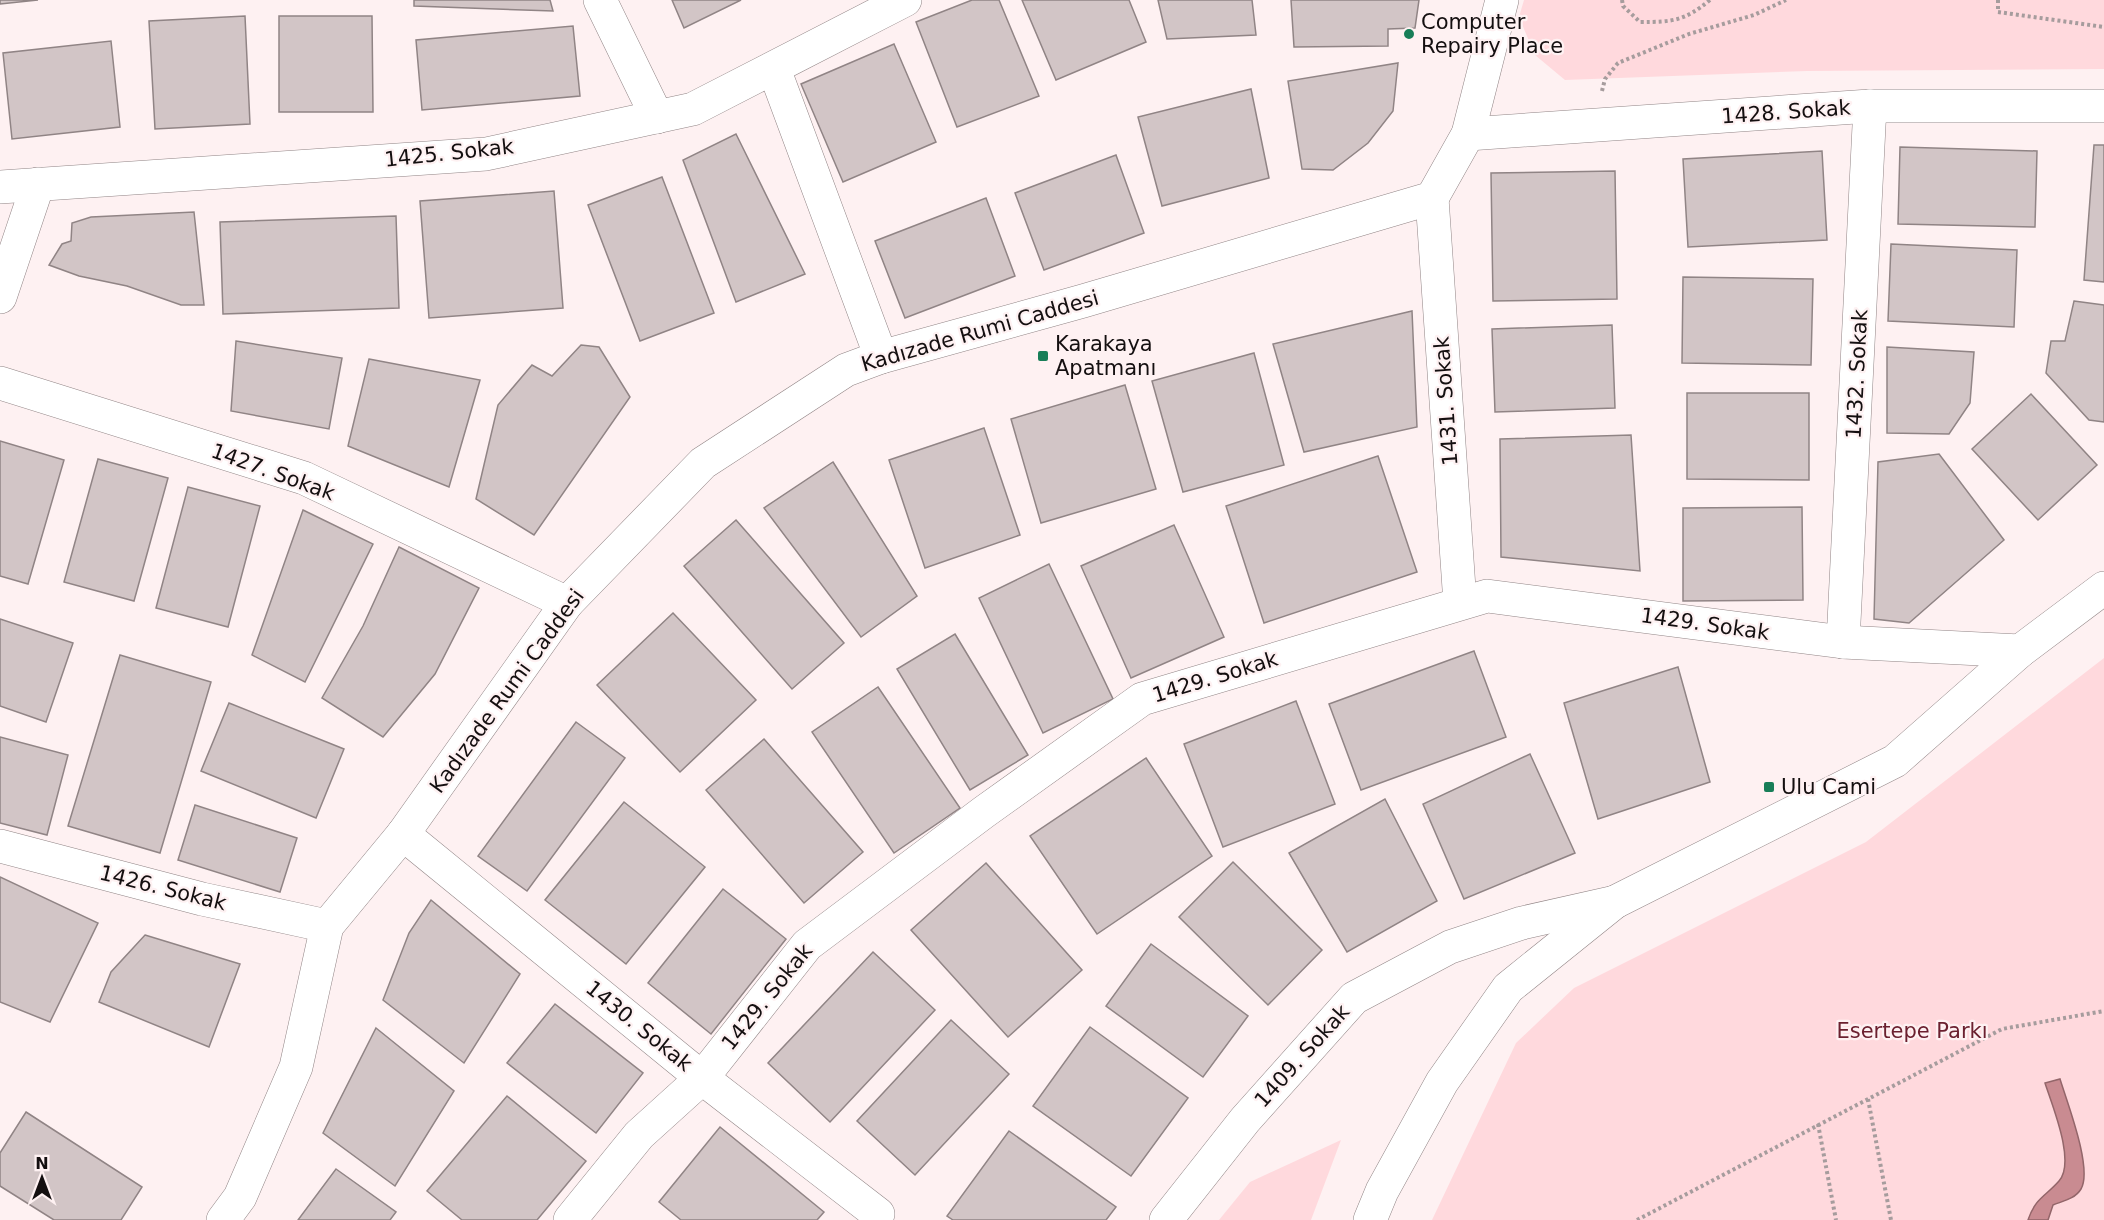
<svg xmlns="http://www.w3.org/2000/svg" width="2104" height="1220" font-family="'DejaVu Sans',sans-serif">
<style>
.green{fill:#ffd9dd}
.water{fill:#c98b91;stroke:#93666a;stroke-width:1.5}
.building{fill:#d2c5c6;stroke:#908485;stroke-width:1.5}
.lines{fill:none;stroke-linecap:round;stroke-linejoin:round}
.street-casing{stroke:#918586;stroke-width:34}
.secondary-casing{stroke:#918586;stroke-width:34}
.path{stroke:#a69c9d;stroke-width:4;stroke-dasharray:3 3;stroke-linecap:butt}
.street{stroke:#fff;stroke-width:33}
.secondary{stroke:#fff;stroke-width:33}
.poi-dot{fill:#187e58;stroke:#fef1f2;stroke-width:2}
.labels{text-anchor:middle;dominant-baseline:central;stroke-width:4.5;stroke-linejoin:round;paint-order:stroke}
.poi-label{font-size:21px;fill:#140f10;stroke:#fef1f2;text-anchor:start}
.street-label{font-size:21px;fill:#140f10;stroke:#fef1f2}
.park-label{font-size:21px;fill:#6b202f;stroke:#fef1f2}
</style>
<rect width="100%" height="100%" fill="#fef1f2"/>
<g class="green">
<path d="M 1524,0 L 2104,0 L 2104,69 L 1807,71 L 1565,80 L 1535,55 L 1519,17 Z"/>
<path d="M 2104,658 L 2104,1220 L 1432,1220 L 1516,1043 L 1574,988 L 1866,842 Z"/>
<path d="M 1341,1140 L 1311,1220 L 1219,1220 L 1250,1182 Z"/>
</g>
<path class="water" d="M 2060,1079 C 2067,1102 2093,1169 2081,1189 C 2075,1199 2063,1201 2053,1205 L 2048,1220 L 2028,1220 C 2036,1197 2045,1197 2059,1181 C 2076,1162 2052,1105 2045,1083 Z"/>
<g class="building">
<path d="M 0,0 L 38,0 L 0,4 Z"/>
<path d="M 414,0 L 550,0 L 553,11 L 414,6 Z"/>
<path d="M 672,0 L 741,0 L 684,28 Z"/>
<path d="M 972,0 L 999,0 L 1039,96 L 957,127 L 916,22 Z"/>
<path d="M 1022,0 L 1129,0 L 1146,42 L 1056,80 Z"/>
<path d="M 1158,0 L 1252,0 L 1256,35 L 1167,39 Z"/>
<path d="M 1291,0 L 1419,0 L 1415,28 L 1388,29 L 1388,46 L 1294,47 Z"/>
<path d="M 245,16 L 250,124 L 155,129 L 149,21 Z"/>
<path d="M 279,16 L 372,16 L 373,112 L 279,112 Z"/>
<path d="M 573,26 L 580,96 L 422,110 L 416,40 Z"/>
<path d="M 111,41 L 120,127 L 12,139 L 3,53 Z"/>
<path d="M 894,44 L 936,142 L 843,182 L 801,84 Z"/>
<path d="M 1398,63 L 1393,111 L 1368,143 L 1333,170 L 1302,169 L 1288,81 Z"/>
<path d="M 1251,89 L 1269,178 L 1162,206 L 1138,117 Z"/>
<path d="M 736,134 L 805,274 L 736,302 L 683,160 Z"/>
<path d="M 2094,145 L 2104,145 L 2104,282 L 2084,280 Z"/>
<path d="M 1900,147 L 2037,151 L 2035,227 L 1898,224 Z"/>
<path d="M 1822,151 L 1827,240 L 1688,247 L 1683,159 Z"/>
<path d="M 1116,155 L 1144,233 L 1044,270 L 1015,193 Z"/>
<path d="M 1615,171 L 1617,299 L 1493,301 L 1491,173 Z"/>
<path d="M 662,177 L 714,313 L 640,341 L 588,205 Z"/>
<path d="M 554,191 L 563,308 L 429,318 L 420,201 Z"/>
<path d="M 986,198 L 1015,276 L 905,318 L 875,241 Z"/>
<path d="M 194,212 L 204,305 L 181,305 L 127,286 L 79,276 L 49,265 L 62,244 L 71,241 L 72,223 L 91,217 Z"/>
<path d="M 396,216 L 399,308 L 223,314 L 220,222 Z"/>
<path d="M 1891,244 L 2017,250 L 2014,327 L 1888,321 Z"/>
<path d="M 1683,277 L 1813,279 L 1811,365 L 1682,363 Z"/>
<path d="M 2074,301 L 2104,305 L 2104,422 L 2089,420 L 2046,373 L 2051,341 L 2065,341 Z"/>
<path d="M 1412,311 L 1417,427 L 1304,452 L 1273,344 Z"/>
<path d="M 1612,325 L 1615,408 L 1495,412 L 1492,329 Z"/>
<path d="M 236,341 L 342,358 L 329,429 L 231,411 Z"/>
<path d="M 581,345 L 599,347 L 630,397 L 534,535 L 476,499 L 498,405 L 532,365 L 552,376 Z"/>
<path d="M 1887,347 L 1974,352 L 1970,403 L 1949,434 L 1887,433 Z"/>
<path d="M 1254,353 L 1284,465 L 1183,492 L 1152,381 Z"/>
<path d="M 369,359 L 480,380 L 449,487 L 348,446 Z"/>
<path d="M 1125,385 L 1156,489 L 1041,523 L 1011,419 Z"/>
<path d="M 1687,393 L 1809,393 L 1809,480 L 1687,479 Z"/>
<path d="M 2031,394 L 2097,465 L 2038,520 L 1972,449 Z"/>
<path d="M 984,428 L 1020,535 L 925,568 L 889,460 Z"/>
<path d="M 1631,435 L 1640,571 L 1501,557 L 1500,439 Z"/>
<path d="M 0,441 L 64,460 L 28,584 L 0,576 Z"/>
<path d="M 1939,454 L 2004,540 L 1909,623 L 1874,619 L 1878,462 Z"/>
<path d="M 1378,456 L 1417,572 L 1264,623 L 1226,506 Z"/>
<path d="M 98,459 L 168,478 L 134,601 L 64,582 Z"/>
<path d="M 833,462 L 917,596 L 861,637 L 764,508 Z"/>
<path d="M 188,487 L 260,506 L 228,627 L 156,608 Z"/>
<path d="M 1802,507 L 1803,600 L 1683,601 L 1683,508 Z"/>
<path d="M 303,510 L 373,544 L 305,682 L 252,655 Z"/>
<path d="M 736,520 L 844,643 L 792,689 L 684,566 Z"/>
<path d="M 1174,525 L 1224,637 L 1131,678 L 1081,566 Z"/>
<path d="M 399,547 L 479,588 L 435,674 L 383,737 L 322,698 L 363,626 Z"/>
<path d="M 1049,564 L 1113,699 L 1043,733 L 979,598 Z"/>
<path d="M 673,613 L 756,700 L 680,772 L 597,685 Z"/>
<path d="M 0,619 L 73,643 L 46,722 L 0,706 Z"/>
<path d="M 955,634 L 1028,755 L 970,790 L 897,669 Z"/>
<path d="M 1474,651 L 1506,737 L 1361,790 L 1329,704 Z"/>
<path d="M 120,655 L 211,682 L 160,853 L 68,826 Z"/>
<path d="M 1678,667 L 1710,782 L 1598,819 L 1564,703 Z"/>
<path d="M 878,687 L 960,808 L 894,853 L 812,732 Z"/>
<path d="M 1296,701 L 1335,804 L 1223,847 L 1184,744 Z"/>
<path d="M 229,703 L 344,749 L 316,818 L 201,771 Z"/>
<path d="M 576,722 L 625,758 L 527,891 L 478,856 Z"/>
<path d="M 0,737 L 68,755 L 47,835 L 0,823 Z"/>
<path d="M 764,739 L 863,852 L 804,903 L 706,790 Z"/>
<path d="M 1530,754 L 1575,853 L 1464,899 L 1423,804 Z"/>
<path d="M 1146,758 L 1212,856 L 1097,934 L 1030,836 Z"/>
<path d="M 1385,799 L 1437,901 L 1347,952 L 1289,853 Z"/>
<path d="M 624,802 L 705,867 L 626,964 L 545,900 Z"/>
<path d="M 195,805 L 297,838 L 280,892 L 178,860 Z"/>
<path d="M 1233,862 L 1322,950 L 1268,1005 L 1179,917 Z"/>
<path d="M 986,863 L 1082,970 L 1008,1037 L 911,930 Z"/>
<path d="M 0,877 L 98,923 L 50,1022 L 0,1002 Z"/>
<path d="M 723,889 L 786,939 L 711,1034 L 648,983 Z"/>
<path d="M 431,900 L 520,974 L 464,1063 L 383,1000 L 409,933 Z"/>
<path d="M 145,935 L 240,964 L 209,1047 L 99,1002 L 111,972 Z"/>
<path d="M 1151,944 L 1248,1016 L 1203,1077 L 1106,1006 Z"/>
<path d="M 873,952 L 935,1010 L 830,1122 L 768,1063 Z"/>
<path d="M 555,1004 L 643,1073 L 596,1133 L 507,1063 Z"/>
<path d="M 951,1020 L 1009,1074 L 915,1175 L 857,1121 Z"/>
<path d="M 1090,1027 L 1188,1098 L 1131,1176 L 1033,1106 Z"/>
<path d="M 376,1028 L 454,1091 L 395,1186 L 323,1133 Z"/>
<path d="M 507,1096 L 586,1161 L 537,1220 L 462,1220 L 427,1191 Z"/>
<path d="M 26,1112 L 142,1187 L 121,1220 L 54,1220 L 0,1186 L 0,1153 Z"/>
<path d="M 720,1127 L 824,1212 L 817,1220 L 681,1220 L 659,1202 Z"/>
<path d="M 1009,1131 L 1116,1207 L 1106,1220 L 953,1220 L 947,1216 Z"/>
<path d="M 336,1169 L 396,1212 L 390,1220 L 298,1220 Z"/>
</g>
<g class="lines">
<defs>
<g id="street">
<path d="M 600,0 L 657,117"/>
<path d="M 774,69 L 881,357"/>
<path d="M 1468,134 L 1870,106 L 2104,106"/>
<path d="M 0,187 L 486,154 L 693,109 L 905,0"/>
<path d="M 1432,198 L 1460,603"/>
<path d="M 0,297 L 38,184"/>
<path d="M 0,383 L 304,478 L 567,603"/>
<path d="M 1843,642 L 1870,106"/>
<path d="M 403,834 L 702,1078 L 878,1214"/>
<path d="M 0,846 L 202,899 L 327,926"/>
<path d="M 570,1220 L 639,1135 L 702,1078 L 807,945 L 984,812 L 1142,699 L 1487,596 L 1843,642 L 2020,651"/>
<path d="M 1166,1220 L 1245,1120 L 1354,998 L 1450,947 L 1522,923 L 1615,902"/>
</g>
<g id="secondary">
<path d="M 223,1220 L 240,1197 L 296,1067 L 327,926 L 403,834 L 567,603 L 703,463 L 846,370 L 881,357 L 1083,301 L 1432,198 L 1468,134 L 1502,0"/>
<path d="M 1370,1220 L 1382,1191 L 1442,1082 L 1508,988 L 1615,902 L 1895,761 L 2020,651 L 2104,588"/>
</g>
</defs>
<use href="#street" class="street-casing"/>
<use href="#secondary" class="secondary-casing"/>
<g class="path">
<path d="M 1622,0 L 1623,6 L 1640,22 C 1673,22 1684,21 1710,0"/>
<path d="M 1998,0 L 1998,12 L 2104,27"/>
<path d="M 1602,91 L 1605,79 L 1618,63 L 1689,34 L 1754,15 L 1786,0"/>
<path d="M 1868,1099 L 1891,1220"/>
<path d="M 1818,1124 L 1836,1220"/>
<path d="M 1637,1220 L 2002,1029 L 2104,1011"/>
</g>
<use href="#street" class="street"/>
<use href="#secondary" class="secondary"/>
</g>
<g class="poi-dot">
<circle cx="1409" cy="34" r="6"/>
<rect x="1037" y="350" width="12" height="12" rx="3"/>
<rect x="1763" y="781" width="12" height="12" rx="3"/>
</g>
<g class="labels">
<g class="poi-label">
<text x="1421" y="22">Computer<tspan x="1421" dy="24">Repairy Place</tspan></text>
<text x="1055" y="344">Karakaya<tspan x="1055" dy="24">Apatmanı</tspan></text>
<text x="1781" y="787">Ulu Cami</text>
</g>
<g class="street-label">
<text transform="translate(1786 112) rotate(-4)">1428. Sokak</text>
<text transform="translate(449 153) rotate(-6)">1425. Sokak</text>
<text transform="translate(980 331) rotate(-16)">Kadızade Rumi Caddesi</text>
<text transform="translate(1857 374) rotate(-87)">1432. Sokak</text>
<text transform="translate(1446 401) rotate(-94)">1431. Sokak</text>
<text transform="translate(273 472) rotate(20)">1427. Sokak</text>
<text transform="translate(1705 624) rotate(8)">1429. Sokak</text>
<text transform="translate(1215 677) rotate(-17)">1429. Sokak</text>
<text transform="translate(507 691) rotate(-54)">Kadızade Rumi Caddesi</text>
<text transform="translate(163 888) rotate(14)">1426. Sokak</text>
<text transform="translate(767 997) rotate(-51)">1429. Sokak</text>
<text transform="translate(639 1026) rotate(39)">1430. Sokak</text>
<text transform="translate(1302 1056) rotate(-48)">1409. Sokak</text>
</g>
<g class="park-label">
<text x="1912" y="1031">Esertepe Parkı</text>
</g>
</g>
<g transform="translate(42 1178)" stroke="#fef1f2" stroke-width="4.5" paint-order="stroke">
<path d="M0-4.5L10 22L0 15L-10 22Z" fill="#140f10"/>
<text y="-9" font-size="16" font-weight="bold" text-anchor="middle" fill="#140f10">N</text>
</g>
</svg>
